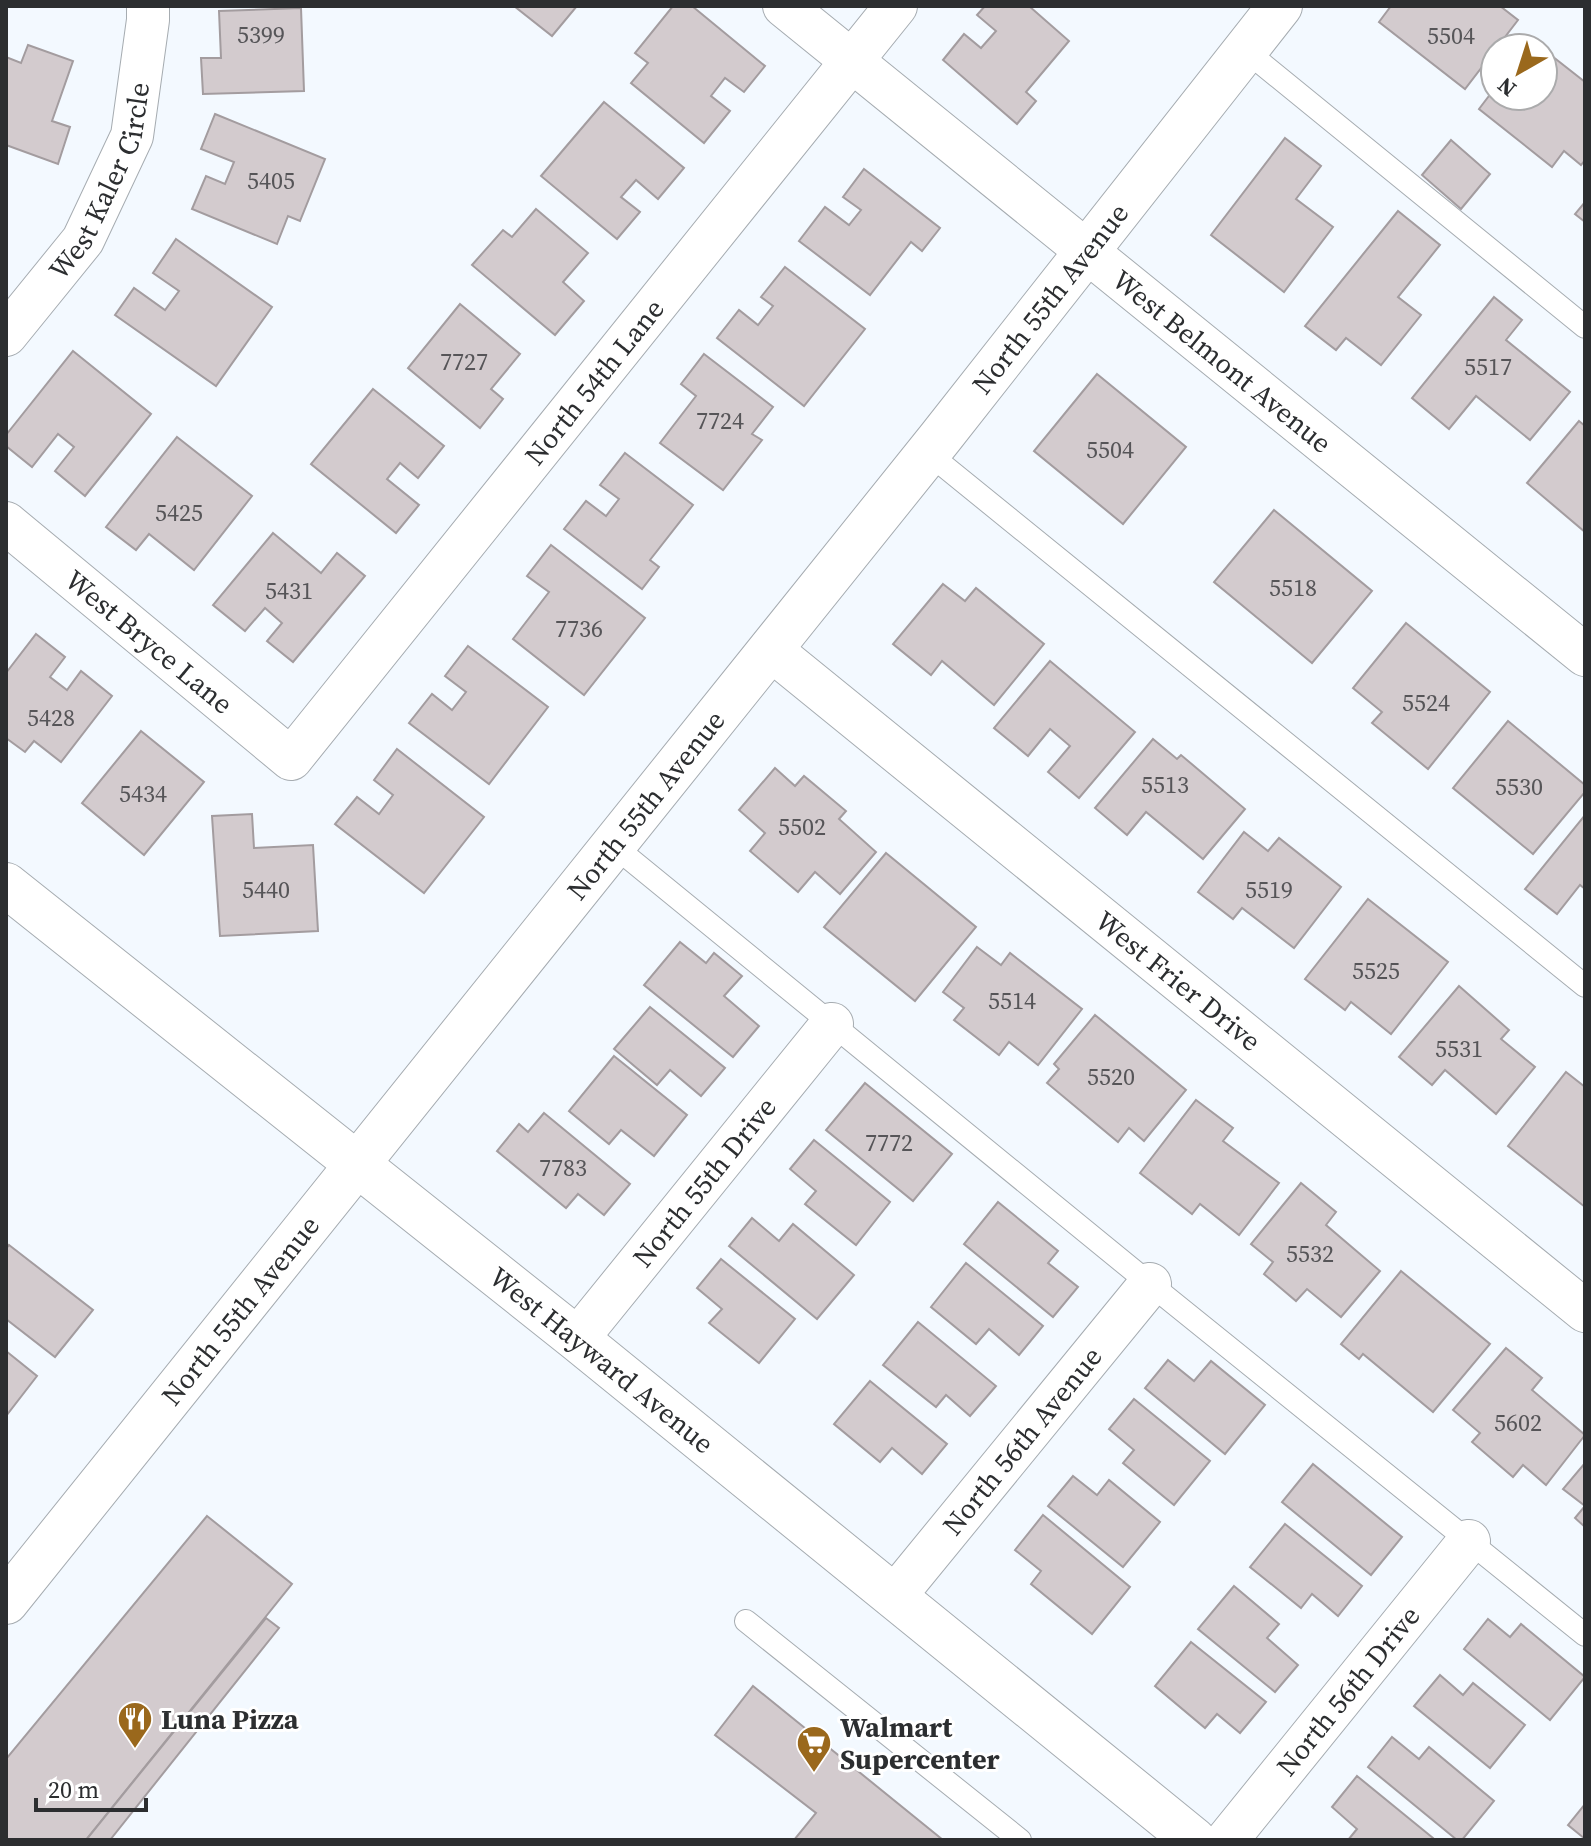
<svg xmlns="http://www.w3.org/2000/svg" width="1591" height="1846" font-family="'Source Serif 4',serif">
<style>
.building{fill:#d3cbce;stroke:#a39c9f;stroke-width:2}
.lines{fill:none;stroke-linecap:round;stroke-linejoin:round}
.lane-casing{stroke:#a6acb1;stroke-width:24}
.street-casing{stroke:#a6acb1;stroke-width:44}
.secondary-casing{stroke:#a6acb1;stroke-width:46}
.lane{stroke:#fff;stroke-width:22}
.street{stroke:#fff;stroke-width:42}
.secondary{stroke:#fff;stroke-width:44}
.labels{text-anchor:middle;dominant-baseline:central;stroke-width:6;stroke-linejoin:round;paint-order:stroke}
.number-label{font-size:24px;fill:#565558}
.street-label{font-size:28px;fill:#2c2e30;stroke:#fff}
.poi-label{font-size:28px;font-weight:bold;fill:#2c2e30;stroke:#fff;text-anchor:start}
</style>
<rect width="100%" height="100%" fill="#f3f9ff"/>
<g class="building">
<path d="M 514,6 L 577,6 L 552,36 Z"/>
<path d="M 673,6 L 692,6 L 765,66 L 744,92 L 725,78 L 711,96 L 730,111 L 704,143 L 631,83 L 648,63 L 635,53 Z"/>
<path d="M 985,6 L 1029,6 L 1069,41 L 1026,92 L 1036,101 L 1017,124 L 943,60 L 964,34 L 981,48 L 996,31 L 977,15 Z"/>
<path d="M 1391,6 L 1500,6 L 1518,20 L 1465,89 L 1379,22 Z"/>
<path d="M 301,8 L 304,91 L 203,94 L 201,58 L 221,58 L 219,11 Z"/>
<path d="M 28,45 L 73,61 L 52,121 L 70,127 L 58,164 L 6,145 L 6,57 L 21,63 Z"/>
<path d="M 1543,49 L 1585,82 L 1585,160 L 1581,165 L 1564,151 L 1552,167 L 1479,109 L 1495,88 L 1495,96 L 1543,96 Z"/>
<path d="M 604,102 L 684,168 L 658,199 L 636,180 L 621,197 L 640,212 L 617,239 L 541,176 Z"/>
<path d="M 215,114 L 325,159 L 300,221 L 288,216 L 277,244 L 192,209 L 206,176 L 225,184 L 234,162 L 201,149 Z"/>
<path d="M 1285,138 L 1321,166 L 1296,199 L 1333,227 L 1284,292 L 1211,235 Z"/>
<path d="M 1451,140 L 1490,174 L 1461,209 L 1422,175 Z"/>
<path d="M 864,169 L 940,228 L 922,251 L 911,242 L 870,295 L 799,241 L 825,207 L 849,225 L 861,210 L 843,197 Z"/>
<path d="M 1585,202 L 1585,222 L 1575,214 Z"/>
<path d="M 536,209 L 588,253 L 563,282 L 584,301 L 555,335 L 472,265 L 503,230 L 512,237 Z"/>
<path d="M 1398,211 L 1440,245 L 1398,297 L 1421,315 L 1381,365 L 1346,338 L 1336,350 L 1305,326 Z"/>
<path d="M 176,239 L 272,307 L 216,386 L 115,315 L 134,288 L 165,310 L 179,291 L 153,273 Z"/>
<path d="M 785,267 L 865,329 L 804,406 L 717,338 L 739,310 L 758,325 L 773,306 L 761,297 Z"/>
<path d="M 1494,297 L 1522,320 L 1506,340 L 1570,392 L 1530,440 L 1476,396 L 1449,429 L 1412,398 Z"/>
<path d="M 460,304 L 520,354 L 491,389 L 503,399 L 480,428 L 408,368 Z"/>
<path d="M 73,351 L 151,414 L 85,496 L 55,471 L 74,447 L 58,434 L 32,467 L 6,446 L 6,435 Z"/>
<path d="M 704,354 L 773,407 L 752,434 L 762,440 L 723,490 L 660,443 L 696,396 L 681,384 Z"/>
<path d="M 1097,374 L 1186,447 L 1123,524 L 1034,451 Z"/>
<path d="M 373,389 L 444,446 L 418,478 L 400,463 L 387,479 L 419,505 L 396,533 L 311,464 Z"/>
<path d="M 1579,421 L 1585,426 L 1585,532 L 1527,483 Z"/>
<path d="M 177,437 L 252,496 L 194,570 L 149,534 L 136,550 L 106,527 Z"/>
<path d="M 625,453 L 693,505 L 650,560 L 659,567 L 642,589 L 564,529 L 586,501 L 606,516 L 619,499 L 600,485 Z"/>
<path d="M 1274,510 L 1372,591 L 1312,663 L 1214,582 Z"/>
<path d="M 273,533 L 321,573 L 337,553 L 365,576 L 293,662 L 267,641 L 282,623 L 265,608 L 245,631 L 213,605 Z"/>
<path d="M 551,545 L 645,618 L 584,695 L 513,639 L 549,592 L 527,576 Z"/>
<path d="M 943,584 L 965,601 L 976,588 L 1044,644 L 994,705 L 942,661 L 931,675 L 893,644 Z"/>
<path d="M 1406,623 L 1490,692 L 1428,769 L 1372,723 L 1382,712 L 1353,688 Z"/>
<path d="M 36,634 L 65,657 L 50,677 L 67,690 L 81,671 L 112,696 L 61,762 L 34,741 L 25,752 L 6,738 L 6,673 Z"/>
<path d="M 468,646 L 548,707 L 489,784 L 409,723 L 432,694 L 452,710 L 466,692 L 445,676 Z"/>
<path d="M 1050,661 L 1135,732 L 1079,798 L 1048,772 L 1070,746 L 1050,729 L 1028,756 L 994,728 Z"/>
<path d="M 1508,721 L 1585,785 L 1585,792 L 1533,854 L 1453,788 Z"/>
<path d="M 141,731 L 204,782 L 144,855 L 82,803 Z"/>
<path d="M 1153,739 L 1177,759 L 1181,755 L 1245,809 L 1203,859 L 1146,812 L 1127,835 L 1095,808 Z"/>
<path d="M 397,749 L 484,817 L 424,893 L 335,824 L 357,797 L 379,814 L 393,795 L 374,780 Z"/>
<path d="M 775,768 L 795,786 L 804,776 L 846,811 L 839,819 L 876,852 L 840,894 L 815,872 L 798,892 L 750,851 L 765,833 L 739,810 Z"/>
<path d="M 252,814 L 254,848 L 313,845 L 318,931 L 220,936 L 212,816 Z"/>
<path d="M 1585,815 L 1585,889 L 1580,885 L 1557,914 L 1525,889 Z"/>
<path d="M 1244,832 L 1268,851 L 1279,838 L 1341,887 L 1294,948 L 1242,908 L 1233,919 L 1198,892 Z"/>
<path d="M 886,853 L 976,927 L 915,1001 L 824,927 Z"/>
<path d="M 1368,899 L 1448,962 L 1391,1034 L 1351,1002 L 1345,1010 L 1305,979 Z"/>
<path d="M 680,942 L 706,963 L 714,953 L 742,976 L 724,996 L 759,1026 L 733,1057 L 644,985 Z"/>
<path d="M 977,947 L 1001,965 L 1010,953 L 1082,1009 L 1038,1065 L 1009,1042 L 999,1055 L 954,1020 L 964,1008 L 943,992 Z"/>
<path d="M 1459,986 L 1509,1030 L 1501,1039 L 1535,1067 L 1496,1114 L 1445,1070 L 1432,1085 L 1399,1057 Z"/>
<path d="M 650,1007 L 725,1068 L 701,1096 L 670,1070 L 657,1085 L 614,1049 Z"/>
<path d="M 1095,1015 L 1186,1090 L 1144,1141 L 1129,1128 L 1118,1142 L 1047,1083 L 1059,1069 L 1054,1064 Z"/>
<path d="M 614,1056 L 687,1115 L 654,1156 L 621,1130 L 609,1144 L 569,1111 Z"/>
<path d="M 1566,1072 L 1585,1087 L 1585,1207 L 1508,1146 Z"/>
<path d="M 865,1083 L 952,1154 L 913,1201 L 826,1130 Z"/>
<path d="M 1196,1100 L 1233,1128 L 1223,1141 L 1279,1183 L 1239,1235 L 1200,1204 L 1192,1214 L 1140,1173 Z"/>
<path d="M 544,1113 L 630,1184 L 604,1215 L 578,1194 L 566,1208 L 497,1151 L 519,1124 L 528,1132 Z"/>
<path d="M 814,1140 L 890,1202 L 856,1245 L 805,1204 L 816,1191 L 790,1169 Z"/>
<path d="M 1301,1183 L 1336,1212 L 1326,1225 L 1380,1271 L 1341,1317 L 1307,1289 L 1296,1301 L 1264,1274 L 1273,1262 L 1251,1244 Z"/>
<path d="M 998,1202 L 1058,1251 L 1048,1263 L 1078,1287 L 1053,1317 L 964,1244 Z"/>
<path d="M 752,1218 L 779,1241 L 793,1224 L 854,1275 L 817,1319 L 729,1246 Z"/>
<path d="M 9,1245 L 93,1310 L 55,1357 L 6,1319 L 6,1249 Z"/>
<path d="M 721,1259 L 795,1319 L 759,1363 L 709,1323 L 722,1309 L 697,1288 Z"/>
<path d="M 966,1263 L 1043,1326 L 1019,1355 L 989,1329 L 976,1344 L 931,1307 Z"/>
<path d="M 1401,1271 L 1490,1344 L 1433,1412 L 1363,1354 L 1359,1359 L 1341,1344 Z"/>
<path d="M 918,1322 L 996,1386 L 970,1416 L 946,1395 L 936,1407 L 883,1365 Z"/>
<path d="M 1506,1348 L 1542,1378 L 1532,1390 L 1585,1435 L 1546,1485 L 1523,1465 L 1513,1477 L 1472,1442 L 1480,1433 L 1453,1410 Z"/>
<path d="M 6,1351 L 37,1376 L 6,1416 Z"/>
<path d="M 1168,1360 L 1194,1381 L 1211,1361 L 1265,1405 L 1225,1454 L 1145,1388 Z"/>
<path d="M 870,1381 L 947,1444 L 922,1474 L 892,1448 L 880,1462 L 834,1424 Z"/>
<path d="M 1134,1399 L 1210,1461 L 1174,1505 L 1123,1463 L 1134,1450 L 1109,1429 Z"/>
<path d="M 1585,1463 L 1585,1527 L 1575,1518 L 1585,1506 L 1563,1489 Z"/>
<path d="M 1313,1464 L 1402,1537 L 1371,1575 L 1282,1502 Z"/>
<path d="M 1073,1476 L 1097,1495 L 1109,1480 L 1160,1522 L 1123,1567 L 1048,1506 Z"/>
<path d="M 1043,1515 L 1130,1587 L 1092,1634 L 1031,1584 L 1041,1571 L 1015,1550 Z"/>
<path d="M 207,1516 L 292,1584 L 86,1840 L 6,1840 L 6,1759 Z"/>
<path d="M 1285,1524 L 1362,1586 L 1338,1616 L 1312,1594 L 1301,1608 L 1250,1567 Z"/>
<path d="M 1234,1586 L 1279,1624 L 1267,1638 L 1298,1665 L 1275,1692 L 1198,1629 Z"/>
<path d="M 266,1618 L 279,1628 L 110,1840 L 86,1840 Z"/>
<path d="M 1488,1619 L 1510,1637 L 1521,1624 L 1585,1677 L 1550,1720 L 1464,1649 Z"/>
<path d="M 1191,1642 L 1266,1702 L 1240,1733 L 1217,1714 L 1205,1728 L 1155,1686 Z"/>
<path d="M 1440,1675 L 1463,1695 L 1473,1683 L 1525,1725 L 1490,1768 L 1414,1706 Z"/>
<path d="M 753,1686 L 943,1840 L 794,1840 L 816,1813 L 715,1735 Z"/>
<path d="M 1392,1737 L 1419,1759 L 1429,1747 L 1494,1801 L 1462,1840 L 1457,1840 L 1368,1767 Z"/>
<path d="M 1357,1776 L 1433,1838 L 1432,1840 L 1348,1840 L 1357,1829 L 1332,1807 Z"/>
<path d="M 1585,1804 L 1585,1839 L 1568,1825 Z"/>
</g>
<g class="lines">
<defs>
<g id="lane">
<path d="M 1245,50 L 1585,327"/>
<path d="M 928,453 L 1585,986"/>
<path d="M 614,846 L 1150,1284 L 1585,1635"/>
<path d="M 746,1621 L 1020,1840"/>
</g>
<g id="street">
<path id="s1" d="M 784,6 L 1585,655"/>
<path id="s2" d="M 6,335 L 83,240 L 132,136 L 148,20 L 148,6"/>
<path id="s3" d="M 6,523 L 291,759 L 896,6"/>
<path id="s4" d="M 770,649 L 1585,1311"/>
<path id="s5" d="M 577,1339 L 832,1024"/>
<path id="s6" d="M 894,1597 L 1150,1284"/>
<path id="s7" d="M 1227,1840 L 1469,1541"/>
</g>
<g id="secondary">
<path id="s8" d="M 6,885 L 577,1339 L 1194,1840"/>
<path id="s9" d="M 6,1602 L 940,438 L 1280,6"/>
</g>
</defs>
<use href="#lane" class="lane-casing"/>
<use href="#street" class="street-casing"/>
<use href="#secondary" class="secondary-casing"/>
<use href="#lane" class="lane"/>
<use href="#street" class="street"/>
<use href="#secondary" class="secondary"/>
</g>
<defs>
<symbol id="restaurant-pin" viewBox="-11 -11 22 30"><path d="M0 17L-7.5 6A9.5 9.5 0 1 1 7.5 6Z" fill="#9a681c" stroke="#fff"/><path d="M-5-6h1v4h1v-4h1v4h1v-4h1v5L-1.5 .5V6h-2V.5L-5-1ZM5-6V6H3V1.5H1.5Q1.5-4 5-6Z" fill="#fff"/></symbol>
<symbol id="supermarket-pin" viewBox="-11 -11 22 30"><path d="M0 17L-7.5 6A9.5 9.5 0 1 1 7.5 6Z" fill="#9a681c" stroke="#fff"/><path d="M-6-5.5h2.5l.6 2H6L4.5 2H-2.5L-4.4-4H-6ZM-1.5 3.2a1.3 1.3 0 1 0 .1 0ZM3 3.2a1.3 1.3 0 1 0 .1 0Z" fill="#fff"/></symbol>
</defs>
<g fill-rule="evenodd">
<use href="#restaurant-pin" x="115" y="1699" width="40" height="54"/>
<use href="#supermarket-pin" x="794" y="1723" width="40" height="54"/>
</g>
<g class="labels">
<g class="number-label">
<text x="261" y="34">5399</text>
<text x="1451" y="35">5504</text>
<text x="271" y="180">5405</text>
<text x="464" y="361">7727</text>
<text x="1488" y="366">5517</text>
<text x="720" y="420">7724</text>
<text x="1110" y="449">5504</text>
<text x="179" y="512">5425</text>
<text x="1293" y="587">5518</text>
<text x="289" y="590">5431</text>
<text x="579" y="628">7736</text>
<text x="1426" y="702">5524</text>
<text x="51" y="717">5428</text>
<text x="1165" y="784">5513</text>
<text x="1519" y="786">5530</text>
<text x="143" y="793">5434</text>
<text x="802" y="826">5502</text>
<text x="266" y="889">5440</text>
<text x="1269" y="889">5519</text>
<text x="1376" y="970">5525</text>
<text x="1012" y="1000">5514</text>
<text x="1459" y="1048">5531</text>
<text x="1111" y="1076">5520</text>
<text x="889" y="1142">7772</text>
<text x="563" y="1167">7783</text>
<text x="1310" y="1253">5532</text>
<text x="1518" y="1422">5602</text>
</g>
<g class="street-label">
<text stroke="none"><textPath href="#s2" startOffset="184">West Kaler Circle</textPath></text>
<text stroke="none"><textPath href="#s9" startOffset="1670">North 55th Avenue</textPath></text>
<text stroke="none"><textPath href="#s1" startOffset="564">West Belmont Avenue</textPath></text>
<text stroke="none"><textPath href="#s3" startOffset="854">North 54th Lane</textPath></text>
<text stroke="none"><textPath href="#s3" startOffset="186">West Bryce Lane</textPath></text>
<text stroke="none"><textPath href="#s9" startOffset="1022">North 55th Avenue</textPath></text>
<text stroke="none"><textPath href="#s4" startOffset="526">West Frier Drive</textPath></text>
<text stroke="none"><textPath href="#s5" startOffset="202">North 55th Drive</textPath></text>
<text stroke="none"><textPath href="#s9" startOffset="374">North 55th Avenue</textPath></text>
<text stroke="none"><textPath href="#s8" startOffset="762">West Hayward Avenue</textPath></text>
<text stroke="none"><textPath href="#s6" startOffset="202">North 56th Avenue</textPath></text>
<text stroke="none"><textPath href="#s7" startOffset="192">North 56th Drive</textPath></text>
</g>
<g class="poi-label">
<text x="161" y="1719">Luna Pizza</text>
<text x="840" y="1727">Walmart<tspan x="840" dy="32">Supercenter</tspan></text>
</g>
</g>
<rect width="1591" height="1846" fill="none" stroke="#2c2e30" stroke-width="16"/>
<g transform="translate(1519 72) rotate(219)"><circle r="38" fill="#ffffff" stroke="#ababac" stroke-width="2"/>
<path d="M0-6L14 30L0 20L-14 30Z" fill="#9a681c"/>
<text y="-12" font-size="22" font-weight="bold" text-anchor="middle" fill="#2c2e30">N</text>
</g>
<path d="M36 1798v12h110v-12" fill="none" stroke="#2c2e30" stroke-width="4"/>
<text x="48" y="1798" font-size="24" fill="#2c2e30" stroke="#ffffff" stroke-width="6" paint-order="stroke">20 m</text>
</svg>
